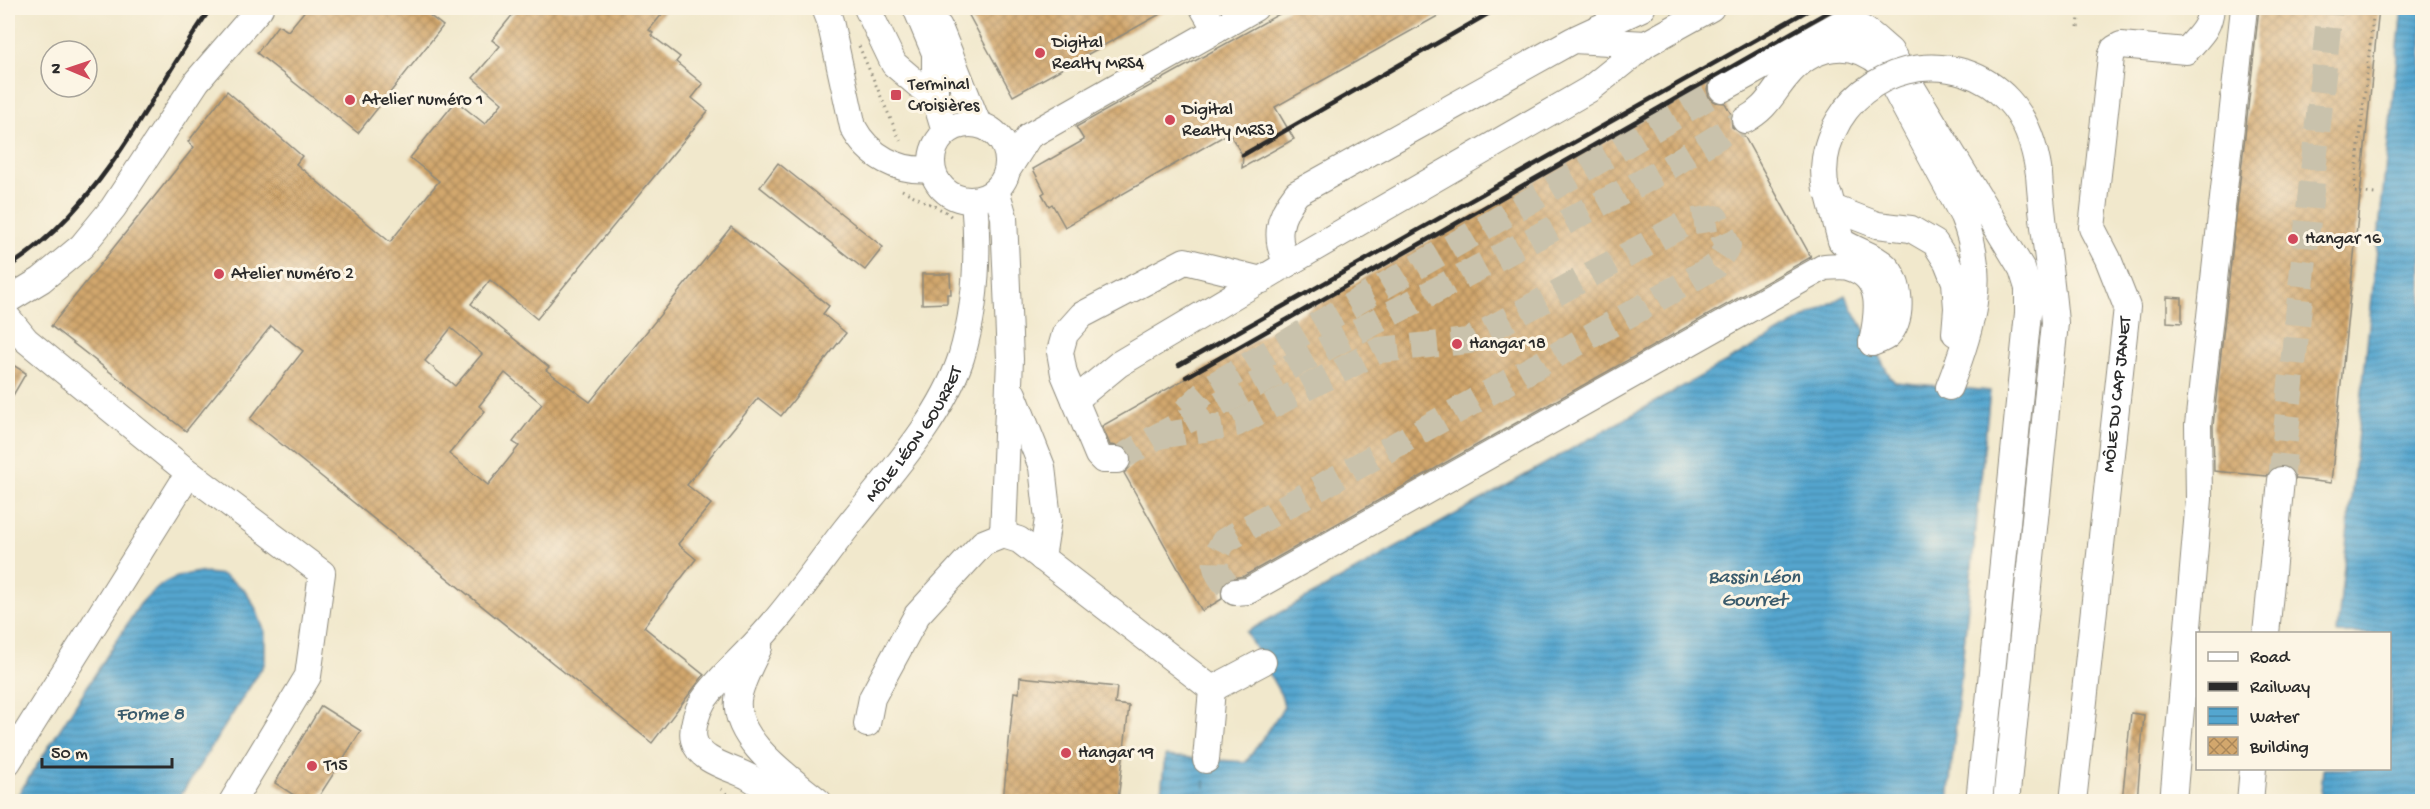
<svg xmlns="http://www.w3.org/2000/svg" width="2430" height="809" font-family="'Gochi Hand',sans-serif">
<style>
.water{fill:url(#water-rules);stroke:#40687d;stroke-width:1.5}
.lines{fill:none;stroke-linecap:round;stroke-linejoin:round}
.ferry{stroke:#3b5c6d;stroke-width:1.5;stroke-dasharray:8 6;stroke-linecap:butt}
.building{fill:url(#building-cross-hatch);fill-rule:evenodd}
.minor-tunnel{stroke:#c9c2ac;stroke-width:26;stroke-dasharray:26 13;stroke-linecap:butt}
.minor-casing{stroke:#8e8a7c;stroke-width:28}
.path{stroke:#8e8a7c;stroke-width:3;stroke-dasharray:1.5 4.5;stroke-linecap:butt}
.minor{stroke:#fff;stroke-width:26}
.rail{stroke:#2b2b2b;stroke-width:4.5}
.minor-bridge-casing{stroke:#8e8a7c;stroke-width:28;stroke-linecap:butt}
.minor-bridge{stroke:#fff;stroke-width:26}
.poi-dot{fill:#d1495b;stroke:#fcf5e5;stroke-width:2}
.labels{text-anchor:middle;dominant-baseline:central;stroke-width:6;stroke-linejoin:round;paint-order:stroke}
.poi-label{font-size:18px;fill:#2b2b2b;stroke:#fcf5e5;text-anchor:start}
.street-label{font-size:18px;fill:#2b2b2b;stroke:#fcf5e5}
.water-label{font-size:20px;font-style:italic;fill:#3b5c6d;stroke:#fcf5e5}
</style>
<defs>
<pattern id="water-rules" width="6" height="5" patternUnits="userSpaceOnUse" patternTransform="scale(1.5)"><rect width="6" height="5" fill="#54a6cf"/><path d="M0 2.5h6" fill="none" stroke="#4687a8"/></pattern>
<pattern id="building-cross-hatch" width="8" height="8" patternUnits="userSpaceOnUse" patternTransform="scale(1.5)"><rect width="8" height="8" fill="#d2a76d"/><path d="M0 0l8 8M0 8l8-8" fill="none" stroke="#ab885a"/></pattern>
</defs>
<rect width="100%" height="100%" fill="#fcf5e5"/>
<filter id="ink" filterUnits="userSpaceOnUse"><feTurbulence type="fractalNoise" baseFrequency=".0167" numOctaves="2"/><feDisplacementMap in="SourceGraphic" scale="12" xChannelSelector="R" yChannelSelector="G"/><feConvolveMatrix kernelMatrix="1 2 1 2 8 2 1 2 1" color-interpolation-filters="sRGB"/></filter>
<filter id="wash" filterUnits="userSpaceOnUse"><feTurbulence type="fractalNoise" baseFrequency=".008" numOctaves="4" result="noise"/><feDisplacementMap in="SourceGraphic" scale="24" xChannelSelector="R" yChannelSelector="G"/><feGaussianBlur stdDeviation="1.35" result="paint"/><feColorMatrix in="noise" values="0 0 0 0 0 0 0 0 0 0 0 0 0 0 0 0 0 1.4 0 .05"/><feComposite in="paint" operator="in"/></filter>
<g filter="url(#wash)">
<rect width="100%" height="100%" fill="#f1e8cc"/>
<g class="water">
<path d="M 2402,8 L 2422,8 L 2422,801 L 2320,801 L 2323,769 L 2390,768 L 2390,634 L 2337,633 Z"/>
<path d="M 1845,295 L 1891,378 L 1895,382 L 1990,391 L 1948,801 L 1160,802 L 1165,756 L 1246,762 L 1284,707 L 1282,697 L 1246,632 Z"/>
<path d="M 199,572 L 223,575 L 244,589 L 255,607 L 265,632 L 265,663 L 177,801 L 14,801 L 140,604 C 159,583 172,576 199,572 Z"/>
</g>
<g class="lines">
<path class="ferry" d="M 1205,802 L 1205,773"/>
</g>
<g id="blocks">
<g class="building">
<path d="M 307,8 L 420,8 L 443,26 L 358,133 L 257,53 L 278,25 L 288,31 Z"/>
<path d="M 518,8 L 667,8 L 649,30 L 653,33 L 651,35 L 680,57 L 676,62 L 703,84 L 692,98 L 708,111 L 537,319 L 490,280 L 471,304 L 549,367 L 546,370 L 590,402 L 731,227 L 829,306 L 823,314 L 846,333 L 781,416 L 758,398 L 687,485 L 711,504 L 678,544 L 696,559 L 644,627 L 704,675 L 652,743 L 250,419 L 303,351 L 271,326 L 186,431 L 51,326 L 194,147 L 188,142 L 227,91 L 302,156 L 296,164 L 390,242 L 439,181 L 410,158 L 456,101 L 485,124 L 502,103 L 473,78 L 500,46 L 492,40 ZM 451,328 L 482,354 L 455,386 L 425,361 ZM 505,373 L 542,404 L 513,442 L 519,446 L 488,485 L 449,454 L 485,411 L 479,406 Z"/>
<path d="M 965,8 L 1171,8 L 1013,96 Z"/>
<path d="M 1290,8 L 1452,8 L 1275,107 L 1294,139 L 1242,168 L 1243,156 L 1229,133 L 1065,227 L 1052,204 L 1049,206 L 1042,194 L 1045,192 L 1033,169 L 1084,140 L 1076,127 Z"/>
<path d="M 2259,8 L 2379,8 L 2331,483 L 2296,479 L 2290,468 L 2282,465 L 2274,467 L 2267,476 L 2214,471 L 2213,426 Z"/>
<path d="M 1709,82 L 1707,89 L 1709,97 L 1715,102 L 1725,103 L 1731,114 L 1732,127 L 1743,134 L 1811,257 L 1244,576 L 1227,579 L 1221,586 L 1222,599 L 1202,611 L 1124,473 L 1130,467 L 1132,461 L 1130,453 L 1124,447 L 1110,445 L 1102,426 Z"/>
<path d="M 778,163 L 883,247 L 865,270 L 760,187 Z"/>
<path d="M 922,274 L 950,274 L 951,294 L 947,294 L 947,303 L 922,304 Z"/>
<path d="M 2167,297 L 2182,298 L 2182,323 L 2167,322 Z"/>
<path d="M 8,362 L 26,373 L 8,404 Z"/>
<path d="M 1020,677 L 1117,687 L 1115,704 L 1129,706 L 1118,801 L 1003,801 L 1014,692 L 1019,693 Z"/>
<path d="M 321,706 L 361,731 L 316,801 L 303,801 L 275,783 Z"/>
<path d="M 2131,713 L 2144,715 L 2137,801 L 2122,801 Z"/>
</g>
</g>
</g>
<g filter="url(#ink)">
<use href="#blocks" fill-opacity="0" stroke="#8e8a7c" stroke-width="1.5"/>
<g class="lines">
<g class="minor-tunnel">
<path d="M 1185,411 L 1212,386 L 1722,89"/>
<path d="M 1158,436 L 1236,424 L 1380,350 L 1468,341 L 1688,222 L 1716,218 L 1728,246 L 1714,267 L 1224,541 C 1209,563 1215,576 1235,592"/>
<path d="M 1117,460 L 1158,436 L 1659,173 L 1745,120"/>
<path d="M 2281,480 L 2330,8"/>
</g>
<defs>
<g id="minor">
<path d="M 825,8 L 830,21 L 853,127 C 868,156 899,173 932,169"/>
<path d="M 867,8 L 894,64 L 935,99"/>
<path d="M 916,8 L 935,53 L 935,99 L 945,132"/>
<path d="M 1203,8 L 1216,30"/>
<path d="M 939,27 L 978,124"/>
<path d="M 1577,38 L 1642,8"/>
<path d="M 1722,89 L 1839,24 C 1862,22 1873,37 1890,51 L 2022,269 L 2028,288 L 2028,313 L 1979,802"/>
<path d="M 1745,120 C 1767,108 1771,95 1786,77 C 1812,45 1851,37 1882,65 L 1963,216 C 1988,276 1972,329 1949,387"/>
<circle cx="970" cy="162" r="38"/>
<path d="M 1008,169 L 1029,136 L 1255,8"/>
<path d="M 996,190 L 1004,217 L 1010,359 L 1003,535"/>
<path d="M 1829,195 L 1841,241 C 1855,251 1873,254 1885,266 C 1901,282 1904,318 1888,335 C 1884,339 1877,341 1872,343"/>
<path d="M 1833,208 L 1877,225 L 1911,229 L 1935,243 L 1947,262 L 1955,282 L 1957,308 L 1955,333"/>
<path d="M 1287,264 C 1274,237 1278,217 1297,193 L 1573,40 L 1646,44 L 1711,8"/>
<path d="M 8,300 L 41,280 L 82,246 L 113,208 L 197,81 L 260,8"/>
<path d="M 8,318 L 26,340 L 189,473 L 322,573 L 308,676 L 232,802"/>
<path d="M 1013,394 L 1042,467 L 1048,519 L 1042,558"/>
<path d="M 1075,400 L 1119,364 L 1287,264 L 1590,89 L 1646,44"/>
<path d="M 1117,460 L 1103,460 L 1098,455 L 1064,374 L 1060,352 L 1065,334 L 1082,315 L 1185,261 L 1262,280"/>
<path d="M 1235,592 L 1248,591 L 1824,267 C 1832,267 1841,265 1848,267 C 1885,277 1878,314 1872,343"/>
<path d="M 2266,634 L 2281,480"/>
<path d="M 759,647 C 752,662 743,678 739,694 C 728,737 791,779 819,802"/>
<path d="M 1212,689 L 1263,662"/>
<path d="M 867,724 L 872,698 L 917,615 L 983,543 L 1003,535 L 1019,540 L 1212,689 L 1206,760"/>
<path d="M 8,762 L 189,473"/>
<path id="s1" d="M 782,802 C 771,793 761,784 749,777 C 733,768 699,762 694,740 C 691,729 697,711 703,701 C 720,676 744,657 764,634 C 793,602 818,565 845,530 C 886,478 940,421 961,358 C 977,306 979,253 974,200"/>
<path d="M 2006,802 L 2055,323 C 2051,273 2042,224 2039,174"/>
<path id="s2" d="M 2073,802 L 2127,307 L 2108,259 L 2092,228 L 2111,57 L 2114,49 L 2121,45 L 2186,51 C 2200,35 2209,29 2211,8"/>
<path d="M 2173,802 L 2199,499 L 2198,425 L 2244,8"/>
<path d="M 2250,802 L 2253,768"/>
</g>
</defs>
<use href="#minor" class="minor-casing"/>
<g class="path">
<path d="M 2374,8 L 2354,192 L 2375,194"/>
<path d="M 2078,27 L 2080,8"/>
<path d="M 859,46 L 902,145"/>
<path d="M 902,190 L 946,212 L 954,219"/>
<path d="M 721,789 L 736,802"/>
</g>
<use href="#minor" class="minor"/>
<g class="rail">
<path d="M 1243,155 L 1498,8"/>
<path d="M 8,267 C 25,257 40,244 54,231 C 124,164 157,84 211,8"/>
<path d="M 1179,365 L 1812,8"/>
<path d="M 1186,377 L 1835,8"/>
</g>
<defs>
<path id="minor-bridge" d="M 1826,190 C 1821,165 1826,142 1839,120 C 1874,61 1959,48 2008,100 C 2027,120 2035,147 2039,174"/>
</defs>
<use href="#minor-bridge" class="minor-bridge-casing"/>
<use href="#minor-bridge" class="minor-bridge"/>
</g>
</g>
<g class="poi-dot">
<circle cx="1040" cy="53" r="6"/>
<rect x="890" y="89" width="12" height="12" rx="3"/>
<circle cx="350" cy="100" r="6"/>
<circle cx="1170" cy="120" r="6"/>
<circle cx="2293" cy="239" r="6"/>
<circle cx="219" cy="274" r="6"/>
<circle cx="1457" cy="344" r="6"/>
<circle cx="1066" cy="753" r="6"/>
<circle cx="312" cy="766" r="6"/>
</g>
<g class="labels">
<g class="poi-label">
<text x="1052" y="43">Digital<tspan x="1052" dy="21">Realty MRS4</tspan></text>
<text x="908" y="85">Terminal<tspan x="908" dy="21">Croisières</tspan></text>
<text x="362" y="100">Atelier numéro 1</text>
<text x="1182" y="110">Digital<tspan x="1182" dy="21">Realty MRS3</tspan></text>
<text x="2305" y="239">Hangar 16</text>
<text x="231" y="274">Atelier numéro 2</text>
<text x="1469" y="344">Hangar 18</text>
<text x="1078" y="753">Hangar 19</text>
<text x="324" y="766">T15</text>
</g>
<g class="street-label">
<text stroke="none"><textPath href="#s2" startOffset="410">MÔLE DU CAP JANET</textPath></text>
<text stroke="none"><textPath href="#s1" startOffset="492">MÔLE LÉON GOURRET</textPath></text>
</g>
<g class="water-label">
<text x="1754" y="578">Bassin Léon<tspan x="1754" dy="23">Gourret</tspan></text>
<text x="150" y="715">Forme 8</text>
</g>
</g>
<rect width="2430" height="809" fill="none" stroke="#fcf5e5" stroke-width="30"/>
<rect x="2196" y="632" width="195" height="138" fill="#fcf5e5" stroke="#a8a49b" stroke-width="1.5"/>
<rect x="2208" y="652" width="30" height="9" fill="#ffffff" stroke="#a8a49b" stroke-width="1.5"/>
<text x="2250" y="662" font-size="18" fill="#2b2b2b">Road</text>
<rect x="2208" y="682" width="30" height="9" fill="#2b2b2b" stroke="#a8a49b" stroke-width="1.5"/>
<text x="2250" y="692" font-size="18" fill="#2b2b2b">Railway</text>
<rect x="2208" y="707" width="30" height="18" fill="url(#water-rules)" stroke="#a8a49b" stroke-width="1.5"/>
<text x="2250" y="722" font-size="18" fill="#2b2b2b">Water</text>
<rect x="2208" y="737" width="30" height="18" fill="url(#building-cross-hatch)" stroke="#a8a49b" stroke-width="1.5"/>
<text x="2250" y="752" font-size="18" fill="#2b2b2b">Building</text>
<g transform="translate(69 69) rotate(272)"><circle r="28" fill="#fcf5e5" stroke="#a8a49b" stroke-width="1.5"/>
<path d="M0-4.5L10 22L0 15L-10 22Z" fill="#d1495b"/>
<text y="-9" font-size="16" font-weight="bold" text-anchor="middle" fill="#2b2b2b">N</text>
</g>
<path d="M42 758v9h130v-9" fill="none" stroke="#2b2b2b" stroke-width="3"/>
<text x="51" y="758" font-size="18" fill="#2b2b2b" stroke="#fcf5e5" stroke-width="4.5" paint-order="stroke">50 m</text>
</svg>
